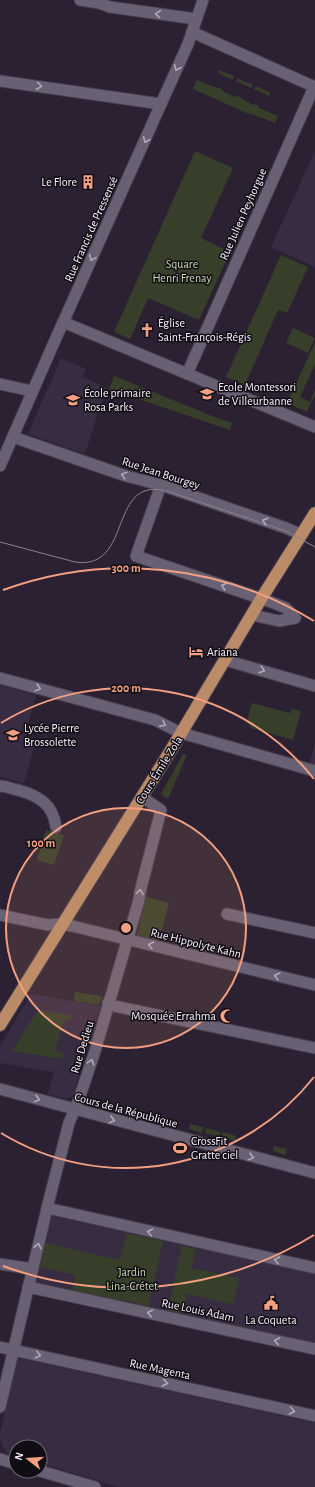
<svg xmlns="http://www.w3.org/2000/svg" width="315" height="1487" font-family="'Alegreya Sans',sans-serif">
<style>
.built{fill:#382c42}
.green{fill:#373f2a}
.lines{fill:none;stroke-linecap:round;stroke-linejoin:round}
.minor-casing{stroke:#453e4c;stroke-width:13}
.major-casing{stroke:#453e4c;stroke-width:14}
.minor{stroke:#6a6073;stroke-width:11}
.major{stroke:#ba8b66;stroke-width:12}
.tram{stroke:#8a8290;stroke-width:1}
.oneway{stroke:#b1a9b8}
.ring{fill:none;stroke:#f2a081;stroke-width:2}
.labels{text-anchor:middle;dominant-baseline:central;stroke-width:3;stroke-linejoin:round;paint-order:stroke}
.poi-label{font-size:12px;fill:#f8f2fd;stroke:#110d14;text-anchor:start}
.street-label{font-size:12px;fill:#f8f2fd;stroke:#110d14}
.park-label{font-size:12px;fill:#c9dda9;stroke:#110d14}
.centre{fill:#f2a081;stroke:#110d14;stroke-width:2}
.ring-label{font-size:12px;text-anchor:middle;font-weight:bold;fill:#f2a081;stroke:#110d14;stroke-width:3;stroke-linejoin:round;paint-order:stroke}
</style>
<rect width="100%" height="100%" fill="#2b2132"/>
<g class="built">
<path d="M 315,151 L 315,267 L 271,247 Z"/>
<path d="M 61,358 L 86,369 L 83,377 L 107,388 L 99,410 L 85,454 L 28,434 Z"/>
<path d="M 0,685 L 36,695 L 25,736 L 36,740 L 24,783 L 0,777 Z"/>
<path d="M 315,743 L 315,765 L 309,764 Z"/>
<path d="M 31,994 L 101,1006 L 96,1021 L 95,1021 L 73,1096 L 67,1099 L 48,1094 L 54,1072 L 0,1063 L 0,1046 Z"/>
<path d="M 52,1216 L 315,1274 L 315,1345 L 36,1284 Z"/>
<path d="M 18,1358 L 315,1423 L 315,1487 L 119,1487 L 40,1463 L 40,1447 L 16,1447 L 16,1456 L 6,1453 L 0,1440 L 0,1433 Z"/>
</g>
<g class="green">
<path d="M 219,70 L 234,76 L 233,80 L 218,73 Z"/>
<path d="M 237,78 L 253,85 L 251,88 L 236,81 Z"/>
<path d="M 197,80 L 217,88 L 217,87 L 223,90 L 222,91 L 235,97 L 236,95 L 253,105 L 254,104 L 259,106 L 259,108 L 278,116 L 275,123 L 249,113 L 249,114 L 193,89 Z"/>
<path d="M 256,86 L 271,93 L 269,96 L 254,89 Z"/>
<path d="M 195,151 L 233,168 L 201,238 L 230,252 L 199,320 L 148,298 L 130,339 L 114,332 Z"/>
<path d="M 281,255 L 308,267 L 287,313 L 278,310 L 245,385 L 226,377 Z"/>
<path d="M 293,328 L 315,338 L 308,353 L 286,343 Z"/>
<path d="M 315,342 L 315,364 L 300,397 L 310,402 L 315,390 L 315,395 L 307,412 L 287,403 Z"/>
<path d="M 114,376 L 212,416 L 232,423 L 230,430 L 109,389 Z"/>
<path d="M 252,703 L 290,713 L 292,709 L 301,711 L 293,740 L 251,728 L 247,721 Z"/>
<path d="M 183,754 L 187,755 L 168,799 L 161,794 Z"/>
<path d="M 46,830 L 64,835 L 54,865 L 37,860 Z"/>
<path d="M 146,897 L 169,903 L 159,941 L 137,935 Z"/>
<path d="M 75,992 L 102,996 L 99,1005 L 74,1001 Z"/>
<path d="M 38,1010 L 74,1016 L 74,1018 L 70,1017 L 69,1021 L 64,1020 L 55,1050 L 63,1053 L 62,1059 L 12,1051 Z"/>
<path d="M 190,1124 L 204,1127 L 202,1133 L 189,1129 Z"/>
<path d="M 206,1128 L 220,1132 L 219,1137 L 205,1133 Z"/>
<path d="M 223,1132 L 236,1136 L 235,1141 L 221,1137 Z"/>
<path d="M 274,1146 L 287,1149 L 285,1155 L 273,1151 Z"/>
<path d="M 126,1233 L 163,1241 L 148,1309 L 138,1306 L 135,1302 L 123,1300 L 117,1302 L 72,1292 L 75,1275 L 40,1267 L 45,1243 L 120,1260 Z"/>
<path d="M 182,1246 L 196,1249 L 192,1268 L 239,1278 L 233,1304 L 187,1294 L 182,1316 L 167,1313 Z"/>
</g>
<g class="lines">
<defs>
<g id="minor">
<path d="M 80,0 L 99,3 L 110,7 L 196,19"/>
<path d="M 192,32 L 315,87"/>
<path d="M 0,81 L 161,104"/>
<path d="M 63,322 L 315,427"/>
<path d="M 187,374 L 314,87"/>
<path d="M 0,384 L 32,391"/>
<path d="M 13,437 L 126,476 L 161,485 L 286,528 L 302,535"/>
<path d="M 0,466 L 56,338 L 161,104 L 188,44 L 203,0"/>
<path d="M 161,485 L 136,556 L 271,602 L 286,608 L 295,618"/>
<path d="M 252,615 L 279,621 L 295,618"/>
<path d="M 225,660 L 315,686"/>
<path d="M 0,678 L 155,720 L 181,733 L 315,771"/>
<path d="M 0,786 C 6,786 12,789 18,790 C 39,796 53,804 56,827"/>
<path d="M 227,914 L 315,933"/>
<path d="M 0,915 L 48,925 L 62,924 L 72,926 L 315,985"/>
<path d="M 108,1003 L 114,1006 L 315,1048"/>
<path d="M 0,1089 L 315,1173"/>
<path d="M 47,1208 L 315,1268"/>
<path d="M 0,1264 L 33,1269"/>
<path d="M 28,1287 L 315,1349"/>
<path d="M 0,1347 L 315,1416"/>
<path d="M 0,1407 L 50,1196 L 69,1123 L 79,1099 L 95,1051 L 139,900 L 140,892 L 161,810 L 142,797"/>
<path d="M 0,1459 L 16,1464"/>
<path d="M 40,1471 L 95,1487"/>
</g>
<path id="major" d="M 0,1025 L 171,750 L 261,599 L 315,513"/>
</defs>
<use href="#minor" class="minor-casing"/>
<use href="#major" class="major-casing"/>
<use href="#minor" class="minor"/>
<use href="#major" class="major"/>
<path class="tram" d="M 0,542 L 75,562 C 135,571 106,472 170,492 L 286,531 L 315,547"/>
</g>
<defs><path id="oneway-chevron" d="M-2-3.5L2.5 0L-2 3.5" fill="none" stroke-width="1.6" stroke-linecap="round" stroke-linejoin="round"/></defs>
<g class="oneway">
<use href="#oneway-chevron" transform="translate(158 14) rotate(-172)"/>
<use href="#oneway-chevron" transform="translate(177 68) rotate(113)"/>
<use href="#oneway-chevron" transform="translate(39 86) rotate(8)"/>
<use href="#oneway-chevron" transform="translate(146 140) rotate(114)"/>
<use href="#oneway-chevron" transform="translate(92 258) rotate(114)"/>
<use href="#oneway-chevron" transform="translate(124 475) rotate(-162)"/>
<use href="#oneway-chevron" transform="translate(265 521) rotate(-161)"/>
<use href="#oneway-chevron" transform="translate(224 586) rotate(-161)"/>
<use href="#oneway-chevron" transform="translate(262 670) rotate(16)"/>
<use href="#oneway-chevron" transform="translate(38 688) rotate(15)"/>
<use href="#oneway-chevron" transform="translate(163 724) rotate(28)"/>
<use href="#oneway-chevron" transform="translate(140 892) rotate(-80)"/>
<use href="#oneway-chevron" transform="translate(151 945) rotate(-166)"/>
<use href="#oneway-chevron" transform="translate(277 976) rotate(-166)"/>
<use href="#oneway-chevron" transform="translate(91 1062) rotate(-72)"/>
<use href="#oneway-chevron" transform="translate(37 1099) rotate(15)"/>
<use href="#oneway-chevron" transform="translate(112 1120) rotate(15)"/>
<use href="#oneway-chevron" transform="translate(251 1157) rotate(15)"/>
<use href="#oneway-chevron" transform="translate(150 1232) rotate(-168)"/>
<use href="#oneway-chevron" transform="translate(38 1246) rotate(-77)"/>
<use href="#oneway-chevron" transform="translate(277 1260) rotate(-168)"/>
<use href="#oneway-chevron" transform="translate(150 1313) rotate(-168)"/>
<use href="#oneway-chevron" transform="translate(277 1341) rotate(-168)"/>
<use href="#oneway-chevron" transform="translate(38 1355) rotate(12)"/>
<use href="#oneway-chevron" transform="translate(165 1383) rotate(12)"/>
<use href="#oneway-chevron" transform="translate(292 1411) rotate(12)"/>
</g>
<circle cx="126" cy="928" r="120" fill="#f2a081" fill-opacity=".12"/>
<g class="ring">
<circle cx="126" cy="928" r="120"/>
<path d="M314 1077A240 240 0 0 1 1 1133M1 723A240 240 0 0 1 314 779"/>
<path d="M314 1235A360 360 0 0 1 3 1266M3 590A360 360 0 0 1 314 621"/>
</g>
<defs>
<symbol id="building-bare" viewBox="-9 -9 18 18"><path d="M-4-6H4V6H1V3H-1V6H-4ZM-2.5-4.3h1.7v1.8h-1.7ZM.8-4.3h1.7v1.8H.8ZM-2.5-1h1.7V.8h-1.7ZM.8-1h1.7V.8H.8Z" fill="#f2a081" stroke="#110d14" stroke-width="2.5" paint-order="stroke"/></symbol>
<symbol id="church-bare" viewBox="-9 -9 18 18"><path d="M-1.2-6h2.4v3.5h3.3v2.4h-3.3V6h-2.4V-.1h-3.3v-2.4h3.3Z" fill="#f2a081" stroke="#110d14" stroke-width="2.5" paint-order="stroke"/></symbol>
<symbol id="school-bare" viewBox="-9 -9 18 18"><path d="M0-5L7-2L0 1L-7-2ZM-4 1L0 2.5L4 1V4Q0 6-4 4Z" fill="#f2a081" stroke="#110d14" stroke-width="2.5" paint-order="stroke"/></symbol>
<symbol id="hotel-bare" viewBox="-9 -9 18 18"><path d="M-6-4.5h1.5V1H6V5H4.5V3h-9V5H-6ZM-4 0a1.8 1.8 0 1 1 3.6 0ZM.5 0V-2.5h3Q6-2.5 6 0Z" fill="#f2a081" stroke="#110d14" stroke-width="2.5" paint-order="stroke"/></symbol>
<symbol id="mosque-bare" viewBox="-9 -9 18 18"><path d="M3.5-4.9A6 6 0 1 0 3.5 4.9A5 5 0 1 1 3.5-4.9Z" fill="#f2a081" stroke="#110d14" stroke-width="2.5" paint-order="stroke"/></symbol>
<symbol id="stadium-bare" viewBox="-9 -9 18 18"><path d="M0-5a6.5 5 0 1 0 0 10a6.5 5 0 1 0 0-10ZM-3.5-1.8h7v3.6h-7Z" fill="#f2a081" stroke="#110d14" stroke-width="2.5" paint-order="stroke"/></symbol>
<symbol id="civic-bare" viewBox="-9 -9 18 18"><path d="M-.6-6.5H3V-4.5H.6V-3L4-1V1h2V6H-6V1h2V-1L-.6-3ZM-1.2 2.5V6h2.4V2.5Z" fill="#f2a081" stroke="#110d14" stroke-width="2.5" paint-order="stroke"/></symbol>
</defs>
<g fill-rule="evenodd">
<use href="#building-bare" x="78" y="172" width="20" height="20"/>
<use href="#church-bare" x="137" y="320" width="20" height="20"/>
<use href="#school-bare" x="197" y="384" width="20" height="20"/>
<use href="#school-bare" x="63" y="390" width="20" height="20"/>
<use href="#hotel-bare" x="186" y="642" width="20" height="20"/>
<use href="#school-bare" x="3" y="725" width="20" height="20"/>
<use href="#mosque-bare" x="217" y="1006" width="20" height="20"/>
<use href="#stadium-bare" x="170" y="1138" width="20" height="20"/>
<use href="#civic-bare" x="261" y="1293" width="20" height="20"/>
</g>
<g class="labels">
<g class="poi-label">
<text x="77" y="182" text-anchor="end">Le Flore</text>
<text x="158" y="323">Église<tspan x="158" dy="14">Saint-François-Régis</tspan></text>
<text x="218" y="387">Ecole Montessori<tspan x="218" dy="14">de Villeurbanne</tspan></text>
<text x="84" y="393">École primaire<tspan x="84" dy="14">Rosa Parks</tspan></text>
<text x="207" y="652">Ariana</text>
<text x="24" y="728">Lycée Pierre<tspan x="24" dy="14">Brossolette</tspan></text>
<text x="216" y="1016" text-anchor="end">Mosquée Errahma</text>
<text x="191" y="1141">CrossFit<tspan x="191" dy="14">Gratte ciel</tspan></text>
<text x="271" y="1320" text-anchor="middle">La Coqueta</text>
</g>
<g class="street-label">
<text transform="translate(243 214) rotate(-66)">Rue Julien Peyhorgue</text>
<text transform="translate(91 229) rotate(-66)">Rue Francis de Pressensé</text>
<text transform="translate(161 473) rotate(18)">Rue Jean Bourgey</text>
<text transform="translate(159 770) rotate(-58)">Cours Émile Zola</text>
<text transform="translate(196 943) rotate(14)">Rue Hippolyte Kahn</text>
<text transform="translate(82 1047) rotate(-73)">Rue Dedieu</text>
<text transform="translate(126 1110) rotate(15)">Cours de la République</text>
<text transform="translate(198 1310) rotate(12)">Rue Louis Adam</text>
<text transform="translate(160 1369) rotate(12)">Rue Magenta</text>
</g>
<g class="park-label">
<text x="182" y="264">Square<tspan x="182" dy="14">Henri Frenay</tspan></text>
<text x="132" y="1272">Jardin<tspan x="132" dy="14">Lina-Crétet</tspan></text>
</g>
</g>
<circle cx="126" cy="928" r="6" class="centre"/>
<g class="ring-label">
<text x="126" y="572">300 m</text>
<text x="126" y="692">200 m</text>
<text x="41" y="847">100 m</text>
</g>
<g transform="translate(28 1459) rotate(287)"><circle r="19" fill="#110d14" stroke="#6d6971"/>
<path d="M0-3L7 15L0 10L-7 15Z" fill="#f2a081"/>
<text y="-6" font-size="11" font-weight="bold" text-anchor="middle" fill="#f8f2fd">N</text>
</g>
</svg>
